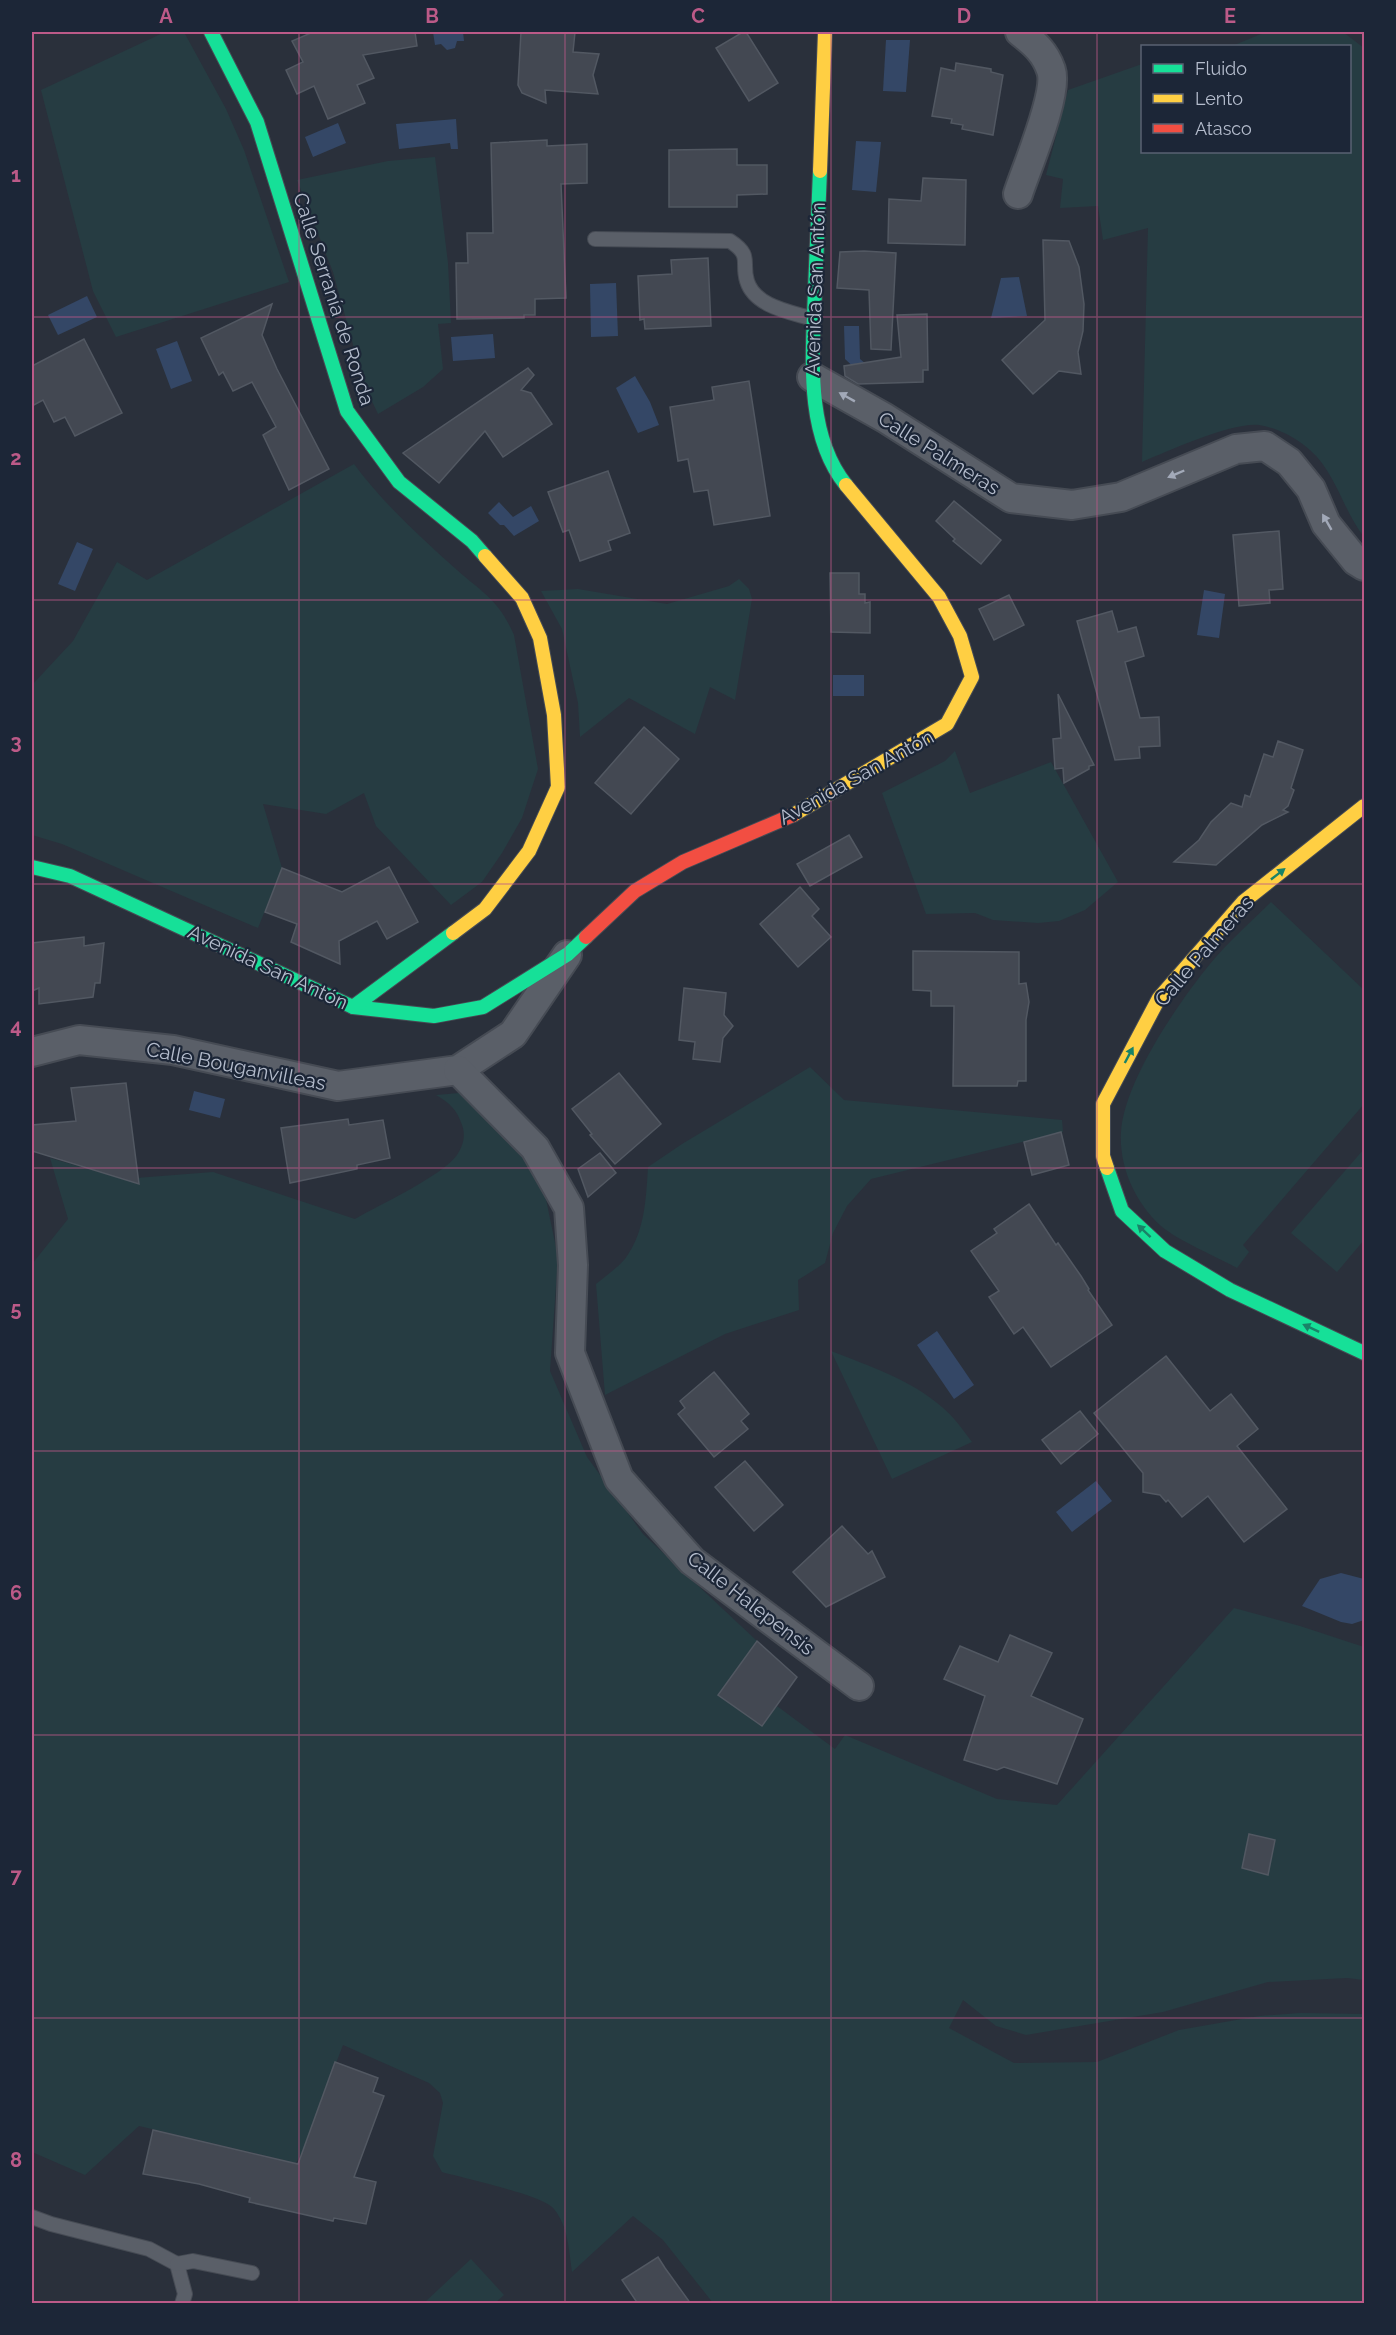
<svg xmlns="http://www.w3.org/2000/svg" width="1396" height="2335" font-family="Raleway,sans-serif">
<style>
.green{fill:#263c42}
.water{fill:#344766}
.building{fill:#434852;stroke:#525862;stroke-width:1.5}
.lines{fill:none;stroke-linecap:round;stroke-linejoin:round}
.lane-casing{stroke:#464b54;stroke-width:16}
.street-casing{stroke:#464b54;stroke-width:32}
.fast-casing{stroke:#464b54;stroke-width:16}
.slow-casing{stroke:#464b54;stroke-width:16}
.jam-casing{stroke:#464b54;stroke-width:16}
.lane{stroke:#5a5f68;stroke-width:14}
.street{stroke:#5a5f68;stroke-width:28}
.fast{stroke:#16e098;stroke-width:14}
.slow{stroke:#ffcf43;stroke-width:14}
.jam{stroke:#f24e42;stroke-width:14}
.oneway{fill:#a2a9b8}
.oneway2{fill:#198368}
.grid{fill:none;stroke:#bc5a88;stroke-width:1.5;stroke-opacity:0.55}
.labels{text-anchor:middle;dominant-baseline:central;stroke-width:4.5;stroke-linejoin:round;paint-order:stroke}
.street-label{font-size:20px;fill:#b4bccc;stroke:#1c2637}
.neatline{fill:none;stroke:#bc5a88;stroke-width:2}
.grid-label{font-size:20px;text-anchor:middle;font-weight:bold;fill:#bc5a88}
</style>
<rect width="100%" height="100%" fill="#2a303b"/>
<g class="green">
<path d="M 165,32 L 184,32 L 226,109 L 244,150 L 289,282 L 116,337 L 93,291 L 41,90 Z"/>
<path d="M 1266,32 L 1343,32 L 1364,48 L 1364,537 C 1347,515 1340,489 1324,466 C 1311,446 1284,429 1259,425 C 1232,422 1168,451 1142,462 L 1148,228 L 1103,240 L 1098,206 L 1060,208 L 1063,179 L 1046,175 L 1068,90 L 1142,64 L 1142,152 L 1350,152 L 1350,46 L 1232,46 Z"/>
<path d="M 435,157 L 448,263 L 451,323 L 438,324 L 443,369 L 423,387 L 378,414 L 364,384 L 333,272 L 297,180 L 388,161 Z"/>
<path d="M 354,464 C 383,503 420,537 457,570 C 484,594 498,599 514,635 L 538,769 L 522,818 L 502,853 L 482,882 L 451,905 L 376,826 L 364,793 L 326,814 L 263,804 L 282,868 L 258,928 L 62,844 L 32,835 L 32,685 L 73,641 L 117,562 L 147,580 Z"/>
<path d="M 739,579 L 749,589 L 752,599 L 735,700 L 710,687 L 695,734 L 629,698 L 580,737 L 578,703 L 562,629 L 541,591 L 578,589 L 667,604 L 729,586 Z"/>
<path d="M 955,751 L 970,793 L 1051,762 L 1118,882 L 1085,910 L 1059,921 L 1038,923 L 993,920 L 975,913 L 926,914 L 882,793 L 945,761 Z"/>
<path d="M 1271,902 L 1364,990 L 1364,1104 L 1243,1245 L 1249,1252 L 1237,1268 C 1217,1257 1177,1240 1161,1226 C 1135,1202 1119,1167 1121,1132 C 1124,1082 1178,1003 1210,964 C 1228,942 1251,922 1271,902 Z"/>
<path d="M 810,1067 L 844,1100 L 1062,1120 L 1063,1132 L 871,1179 L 847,1206 L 833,1233 L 825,1263 L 798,1280 L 799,1310 L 725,1334 L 605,1395 L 596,1284 C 606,1276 617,1268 625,1259 C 645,1232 646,1199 648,1167 L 682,1144 Z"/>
<path d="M 459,1093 L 497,1123 L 525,1151 L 543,1185 L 558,1257 L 550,1371 L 587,1457 L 643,1534 L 757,1641 L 718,1695 L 762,1726 L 777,1706 L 835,1749 L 845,1735 L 997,1799 L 1057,1805 L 1234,1608 L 1300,1626 L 1364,1647 L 1364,1980 L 1347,1978 L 1268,1982 L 1163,2012 L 1026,2035 L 996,2026 L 963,2000 L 949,2028 L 1014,2063 L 1097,2062 L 1179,2030 L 1259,2016 L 1300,2013 L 1364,2014 L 1364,2303 L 713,2303 L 663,2240 L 633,2216 L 572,2272 C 569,2250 568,2226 554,2209 C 543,2195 463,2178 442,2172 L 433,2156 L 443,2103 L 440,2093 L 429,2083 L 343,2045 L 302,2152 L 296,2163 L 139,2126 L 85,2175 L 32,2152 L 32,1264 L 68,1219 L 50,1158 L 123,1179 L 213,1172 L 355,1219 C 379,1205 442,1176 457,1155 C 463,1146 466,1136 462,1125 C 457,1110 450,1103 436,1095 Z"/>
<path d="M 1364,1149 L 1364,1240 L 1337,1272 L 1291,1233 Z"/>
<path d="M 831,1351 C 869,1366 910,1379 942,1407 C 954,1417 963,1430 972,1442 L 892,1479 Z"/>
<path d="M 471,2259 L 504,2295 L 495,2303 L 424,2303 Z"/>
</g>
<g class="water">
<path d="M 433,32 L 463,32 L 464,41 L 457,41 L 455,48 L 447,50 L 441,44 L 435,45 Z"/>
<path d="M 886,40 L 910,40 L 906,92 L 883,91 Z"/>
<path d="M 456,119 L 458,149 L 451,149 L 450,143 L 399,149 L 396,124 Z"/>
<path d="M 338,123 L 346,143 L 313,157 L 305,137 Z"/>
<path d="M 856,141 L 881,142 L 876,192 L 852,190 Z"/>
<path d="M 1019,277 L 1027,316 L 991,318 L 1001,278 Z"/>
<path d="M 616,283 L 618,336 L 591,337 L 590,284 Z"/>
<path d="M 87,296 L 97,317 L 58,335 L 48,315 Z"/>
<path d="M 844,326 L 859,326 L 860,359 L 866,364 L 859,372 L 845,359 Z"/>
<path d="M 493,334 L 495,358 L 453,361 L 451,337 Z"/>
<path d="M 177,341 L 192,381 L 171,389 L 156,349 Z"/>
<path d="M 635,376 L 650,402 L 659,425 L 638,433 L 616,388 Z"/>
<path d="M 499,502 L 513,517 L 531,506 L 539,521 L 514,536 L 504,525 L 500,525 L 488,513 Z"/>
<path d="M 77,542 L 93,549 L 75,591 L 58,584 Z"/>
<path d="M 1204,590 L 1225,594 L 1219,638 L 1197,635 Z"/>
<rect x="833" y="675" width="31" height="21"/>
<path d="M 194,1091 L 225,1099 L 220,1118 L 189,1110 Z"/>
<path d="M 937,1331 L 974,1385 L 954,1399 L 917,1345 Z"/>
<path d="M 1096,1481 L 1112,1501 L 1072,1532 L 1056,1512 Z"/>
<path d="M 1341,1573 L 1364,1579 L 1364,1620 L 1352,1624 L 1341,1622 L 1302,1606 L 1320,1579 Z"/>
</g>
<g class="building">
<path d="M 313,32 L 415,32 L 417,46 L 363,55 L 374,78 L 357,85 L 365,103 L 328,119 L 314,86 L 297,94 L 286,70 L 303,62 L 292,41 Z"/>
<path d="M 521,32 L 575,32 L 573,52 L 599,54 L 593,75 L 598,94 L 545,90 L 546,103 L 522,93 L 518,85 Z"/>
<path d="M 743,32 L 746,32 L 778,83 L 749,101 L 716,48 Z"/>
<path d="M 956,63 L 991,69 L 991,72 L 1003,75 L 993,135 L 962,129 L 963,125 L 951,123 L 952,119 L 932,116 L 941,68 L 955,71 Z"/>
<path d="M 547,140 L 547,146 L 587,144 L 587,183 L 561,184 L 566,298 L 535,299 L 535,315 L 524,315 L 524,318 L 457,319 L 456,263 L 468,263 L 467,233 L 493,233 L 491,143 Z"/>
<path d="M 737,149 L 737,165 L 767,165 L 767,194 L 737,195 L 737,207 L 669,207 L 669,150 Z"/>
<path d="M 923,178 L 966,180 L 965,245 L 888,243 L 889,199 L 921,201 Z"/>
<path d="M 1043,240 L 1069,241 L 1079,267 L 1084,304 L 1083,331 L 1078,352 L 1081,374 L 1059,371 L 1033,394 L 1002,360 L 1045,320 Z"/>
<path d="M 864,251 L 896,253 L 891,350 L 871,349 L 869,290 L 837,288 L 840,252 Z"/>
<path d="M 708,258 L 711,326 L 645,329 L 644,319 L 640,320 L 638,276 L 672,274 L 671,260 Z"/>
<path d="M 272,304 L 262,335 L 277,369 L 329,469 L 289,490 L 263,435 L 276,427 L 252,382 L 233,391 L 223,372 L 219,375 L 201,338 Z"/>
<path d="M 927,314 L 928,370 L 923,370 L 923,382 L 858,384 L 845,376 L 844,366 L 901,357 L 897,315 Z"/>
<path d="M 84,339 L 122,413 L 75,436 L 65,417 L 54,422 L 43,400 L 32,406 L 32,366 Z"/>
<path d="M 528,368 L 534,375 L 521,390 L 531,393 L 552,424 L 503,457 L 485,431 L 439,483 L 403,453 Z"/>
<path d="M 749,381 L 770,516 L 714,525 L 708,490 L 694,492 L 688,459 L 678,461 L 670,407 L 714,400 L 712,387 Z"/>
<path d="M 608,471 L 630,533 L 608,541 L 611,550 L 580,561 L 569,530 L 563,532 L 548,492 Z"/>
<path d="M 954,501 L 1001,540 L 981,564 L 953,541 L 955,539 L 936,521 Z"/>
<path d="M 1279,531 L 1283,589 L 1269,590 L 1270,603 L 1239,606 L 1233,535 Z"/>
<path d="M 830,573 L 859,573 L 859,594 L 865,594 L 865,603 L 870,602 L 870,633 L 831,632 Z"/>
<path d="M 1009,595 L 1024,625 L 994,640 L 979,609 Z"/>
<path d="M 1112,611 L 1118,632 L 1136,627 L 1144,656 L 1125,662 L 1140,718 L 1159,717 L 1160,746 L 1139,747 L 1140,758 L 1115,760 L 1077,621 Z"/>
<path d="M 1058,694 L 1094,765 L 1089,766 L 1089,769 L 1064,783 L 1063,768 L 1055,769 L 1053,739 L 1061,738 Z"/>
<path d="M 644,727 L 679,759 L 631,814 L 595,783 Z"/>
<path d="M 1278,741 L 1303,750 L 1291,788 L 1294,790 L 1288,806 L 1283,810 L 1288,812 L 1262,825 L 1216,865 L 1174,862 L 1199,840 L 1211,822 L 1231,803 L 1242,807 L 1245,795 L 1250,797 L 1264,754 L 1273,757 Z"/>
<path d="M 849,835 L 862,857 L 810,886 L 797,864 Z"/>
<path d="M 389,867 L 418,922 L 387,939 L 377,921 L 339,941 L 340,964 L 291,942 L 297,924 L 265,912 L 282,868 L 342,892 Z"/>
<path d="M 800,887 L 819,909 L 812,916 L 831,937 L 798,967 L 760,924 Z"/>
<path d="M 84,937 L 84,946 L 104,943 L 100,983 L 95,983 L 93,997 L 39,1004 L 39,988 L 32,991 L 32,943 Z"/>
<path d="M 913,951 L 1019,952 L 1019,984 L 1026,983 L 1029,1002 L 1026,1020 L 1026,1081 L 1018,1081 L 1017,1086 L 953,1086 L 954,1006 L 931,1006 L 931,991 L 913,990 Z"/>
<path d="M 684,988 L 726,993 L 724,1015 L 733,1026 L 723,1038 L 720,1062 L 693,1059 L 695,1042 L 679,1040 Z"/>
<path d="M 619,1073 L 661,1124 L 615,1164 L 590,1135 L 592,1134 L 572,1109 Z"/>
<path d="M 126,1083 L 139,1184 L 32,1151 L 32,1125 L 76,1121 L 71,1088 Z"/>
<path d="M 348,1119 L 349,1125 L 383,1120 L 390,1158 L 357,1165 L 357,1169 L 290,1183 L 281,1128 Z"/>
<path d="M 1061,1132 L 1069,1165 L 1032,1175 L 1024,1142 Z"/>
<path d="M 600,1153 L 616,1173 L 588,1197 L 578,1169 Z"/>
<path d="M 1029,1204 L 1056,1245 L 1058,1243 L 1081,1276 L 1089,1289 L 1088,1290 L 1112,1325 L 1051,1367 L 1023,1327 L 1014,1334 L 989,1297 L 999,1291 L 971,1251 L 997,1233 L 994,1229 Z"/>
<path d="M 1166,1356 L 1210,1411 L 1231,1394 L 1258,1429 L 1237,1446 L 1287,1509 L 1244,1542 L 1208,1496 L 1182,1517 L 1168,1500 L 1166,1502 L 1160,1495 L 1143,1492 L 1143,1473 L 1094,1413 Z"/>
<path d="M 714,1372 L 749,1414 L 741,1421 L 748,1429 L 714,1457 L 678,1414 L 685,1408 L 680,1401 Z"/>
<path d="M 1080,1411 L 1098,1434 L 1061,1464 L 1042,1440 Z"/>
<path d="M 745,1461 L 783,1505 L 754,1531 L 715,1487 Z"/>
<path d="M 842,1526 L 868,1554 L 872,1551 L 885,1577 L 826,1607 L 793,1572 Z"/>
<path d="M 1010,1635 L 1052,1653 L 1031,1696 L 1083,1719 L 1057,1784 L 1004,1767 L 997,1770 L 964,1760 L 985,1696 L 944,1679 L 960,1646 L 998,1662 Z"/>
<path d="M 757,1641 L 797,1677 L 762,1726 L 718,1695 Z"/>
<path d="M 1249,1834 L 1275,1840 L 1268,1875 L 1242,1868 Z"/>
<path d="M 335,2062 L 378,2078 L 373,2092 L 384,2096 L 354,2177 L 376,2182 L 366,2224 L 334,2218 L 333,2221 L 293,2212 L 249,2202 L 250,2198 L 199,2184 L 143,2174 L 153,2130 L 298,2164 Z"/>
<path d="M 658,2257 L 665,2268 L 691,2304 L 638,2304 L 622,2280 Z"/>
</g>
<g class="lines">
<defs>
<g id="lane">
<path d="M 595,239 L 730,241 C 753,256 741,262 747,281 C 755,307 791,312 813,319"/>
<path d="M 32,2217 L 51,2224 L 149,2249 L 177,2264 L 185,2294 L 182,2304"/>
<path d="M 177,2264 L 193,2261 L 252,2273"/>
</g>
<g id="street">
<path d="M 1018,194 C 1026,169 1059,93 1051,70 C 1045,52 1034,43 1020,32"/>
<path d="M 812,377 L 885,418 L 1011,498 L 1072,505 L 1121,497 L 1236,449 L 1265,446 L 1289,462 L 1311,489 L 1326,524 L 1356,561 L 1364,566"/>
<path d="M 32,1052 L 79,1040 L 173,1050 L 338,1086 L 458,1070 L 513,1034 L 567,955"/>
<path d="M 458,1070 L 535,1148 L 569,1208 L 573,1265 L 570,1353 L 619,1479 L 692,1561 L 859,1686"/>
</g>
<g id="fast">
<path d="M 211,32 L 257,122 L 347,411 L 399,482 L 472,541 L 485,556"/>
<path d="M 820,171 C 818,211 817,251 815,290 C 813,353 804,433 846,485"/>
<path d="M 32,867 L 70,876 L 353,1007 L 434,1016 L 483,1007 L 568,954 L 586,937"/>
<path d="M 353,1007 L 453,933"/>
<path d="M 1107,1168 L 1122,1211 L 1165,1251 L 1230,1290 L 1364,1353"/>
</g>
<g id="slow">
<path d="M 820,171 L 825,32"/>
<path d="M 793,815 L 947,724 L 972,677 L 960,636 L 939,597 L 846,485"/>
<path d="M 453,933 L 485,909 L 529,851 L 558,787 L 554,715 L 540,638 L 522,598 L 485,556"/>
<path d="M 1107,1168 L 1103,1156 L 1103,1104 L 1159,998 L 1243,902 L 1364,806"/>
</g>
<path id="jam" d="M 586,937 L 635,891 L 683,862 L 793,815"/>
</defs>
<use href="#lane" class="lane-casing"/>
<use href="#street" class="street-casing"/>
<use href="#fast" class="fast-casing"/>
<use href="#slow" class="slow-casing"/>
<use href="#jam" class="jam-casing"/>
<use href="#lane" class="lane"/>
<use href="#street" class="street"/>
<use href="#fast" class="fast"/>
<use href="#slow" class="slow"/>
<use href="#jam" class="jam"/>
</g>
<defs><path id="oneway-solid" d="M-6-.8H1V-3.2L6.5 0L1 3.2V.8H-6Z" transform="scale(1.5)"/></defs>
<g class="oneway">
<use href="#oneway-solid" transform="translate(847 397) rotate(-151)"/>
<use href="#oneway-solid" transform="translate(1176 474) rotate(157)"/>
<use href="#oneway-solid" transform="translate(1327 522) rotate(-120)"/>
</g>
<g class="oneway2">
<use href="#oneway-solid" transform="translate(1278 874) rotate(-38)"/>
<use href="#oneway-solid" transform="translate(1129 1055) rotate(-62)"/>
<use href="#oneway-solid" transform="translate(1144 1231) rotate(-137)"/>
<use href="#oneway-solid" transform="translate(1311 1328) rotate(-155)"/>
</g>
<path class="grid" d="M 299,32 L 299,2304M 565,32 L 565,2304M 831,32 L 831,2304M 1097,32 L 1097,2304M 32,317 L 1364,317M 32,600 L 1364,600M 32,884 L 1364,884M 32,1168 L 1364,1168M 32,1451 L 1364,1451M 32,1735 L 1364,1735M 32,2018 L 1364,2018"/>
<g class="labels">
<g class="street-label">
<text transform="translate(815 289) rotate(-88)">Avenida San Antón</text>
<text transform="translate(334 299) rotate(72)">Calle Serranía de Ronda</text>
<text transform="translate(939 453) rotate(32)">Calle Palmeras</text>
<text transform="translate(856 777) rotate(-29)">Avenida San Antón</text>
<text transform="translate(1204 951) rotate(-49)">Calle Palmeras</text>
<text transform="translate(268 967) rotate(25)">Avenida San Antón</text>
<text transform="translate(236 1066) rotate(11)">Calle Bouganvilleas</text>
<text transform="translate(751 1603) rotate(38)">Calle Halepensis</text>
</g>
</g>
<rect width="1396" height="2335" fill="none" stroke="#1c2637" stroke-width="66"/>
<rect x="1141" y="45" width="210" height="108" fill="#1c2637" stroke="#596273" stroke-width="1.5"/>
<rect x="1153" y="64" width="30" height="9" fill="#16e098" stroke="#596273" stroke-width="1.5"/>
<text x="1195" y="75" font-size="18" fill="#b4bccc">Fluido</text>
<rect x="1153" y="94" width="30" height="9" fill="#ffcf43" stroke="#596273" stroke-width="1.5"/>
<text x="1195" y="105" font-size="18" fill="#b4bccc">Lento</text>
<rect x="1153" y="124" width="30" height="9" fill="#f24e42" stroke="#596273" stroke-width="1.5"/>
<text x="1195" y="135" font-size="18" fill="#b4bccc">Atasco</text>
<rect x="33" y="33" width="1330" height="2269" class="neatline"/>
<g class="grid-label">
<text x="166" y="23">A</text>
<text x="432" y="23">B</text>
<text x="698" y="23">C</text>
<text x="964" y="23">D</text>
<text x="1230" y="23">E</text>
<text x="16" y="182">1</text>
<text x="16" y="465">2</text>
<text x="16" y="749">3</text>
<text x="16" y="1033">4</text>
<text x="16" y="1316">5</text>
<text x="16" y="1600">6</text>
<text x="16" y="1883">7</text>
<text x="16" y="2167">8</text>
</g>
</svg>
